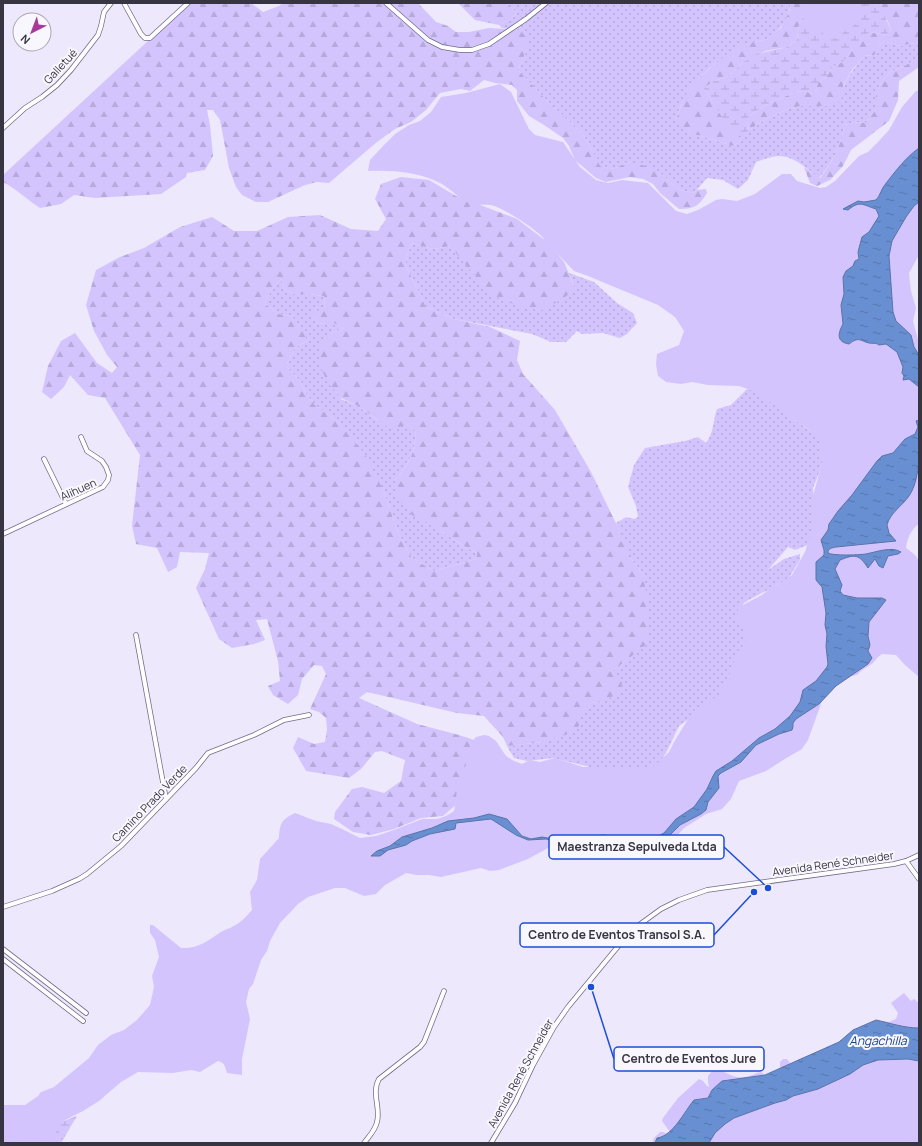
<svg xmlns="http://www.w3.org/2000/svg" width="922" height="1146" font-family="Manrope,sans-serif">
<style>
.grass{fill:url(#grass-dots)}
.forest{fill:url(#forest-firs);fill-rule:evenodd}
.wetland{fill:url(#wetland-marsh)}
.green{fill:#d4c4fe}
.water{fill:url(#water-ripples);stroke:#5a74a7}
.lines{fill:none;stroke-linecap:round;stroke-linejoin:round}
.minor-casing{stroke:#736b88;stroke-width:5.5}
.minor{stroke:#fff;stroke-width:4}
.labels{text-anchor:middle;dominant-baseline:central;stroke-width:4;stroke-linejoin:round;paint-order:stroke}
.street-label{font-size:11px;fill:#383542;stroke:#f9f7fe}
.water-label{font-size:12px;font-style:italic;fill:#164392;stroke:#f9f7fe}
.leader{fill:none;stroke:#1d4ed8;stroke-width:1.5}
.callout-dot{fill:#1d4ed8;stroke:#f9f7fe;stroke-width:1.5}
.callout{fill:#f9f7fe;stroke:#1d4ed8;stroke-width:1.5}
.callout-label{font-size:12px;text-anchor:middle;font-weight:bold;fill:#383542}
</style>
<defs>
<pattern id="grass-dots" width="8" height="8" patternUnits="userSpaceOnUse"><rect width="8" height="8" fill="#d4c4fe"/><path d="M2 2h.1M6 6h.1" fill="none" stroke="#b7a9db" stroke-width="1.8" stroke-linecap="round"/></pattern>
<pattern id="forest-firs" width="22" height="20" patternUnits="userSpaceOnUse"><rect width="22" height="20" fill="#d4c4fe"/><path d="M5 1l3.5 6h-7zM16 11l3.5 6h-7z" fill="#b7a9db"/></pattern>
<pattern id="wetland-marsh" width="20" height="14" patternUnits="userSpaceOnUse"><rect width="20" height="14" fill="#d4c4fe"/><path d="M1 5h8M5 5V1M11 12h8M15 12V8" fill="none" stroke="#b7a9db"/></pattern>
<pattern id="water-ripples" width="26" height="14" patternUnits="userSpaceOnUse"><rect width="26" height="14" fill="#688fd2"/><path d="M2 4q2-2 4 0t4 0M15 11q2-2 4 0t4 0" fill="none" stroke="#5776ac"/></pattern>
</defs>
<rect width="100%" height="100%" fill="#ede8fc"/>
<g class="grass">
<path d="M 506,3 L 791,3 C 790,11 786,22 780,28 C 777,32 770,38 766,39 C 761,41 756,41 751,43 C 714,62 690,77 676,119 L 690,135 L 698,135 L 733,146 L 739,142 L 749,130 L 766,119 L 790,108 L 801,106 L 824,106 L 837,103 C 844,82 850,73 864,56 L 874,55 L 878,47 L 884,41 L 899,46 L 915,43 L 919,45 L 919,58 L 904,66 L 890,72 L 882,81 L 876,94 L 876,109 L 866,123 L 858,122 L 844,125 C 843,144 831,164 819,178 C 806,168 790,152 772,157 C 767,158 761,160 756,162 L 748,180 L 738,189 L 723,180 L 707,178 L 694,193 L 680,190 L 661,174 L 628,162 L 613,169 L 599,166 L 591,148 L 582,133 L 549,103 L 518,70 L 527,49 L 520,30 L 502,28 L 499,25 L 512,18 L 517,13 Z"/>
<path d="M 411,243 L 433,249 L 451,246 L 464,261 L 575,288 L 569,273 L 594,282 L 617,303 L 633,313 L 637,323 L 627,334 L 620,338 L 603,333 L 582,334 L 577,331 L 566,342 L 551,342 L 532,334 L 454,319 L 426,307 L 405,264 Z"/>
<path d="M 281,279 L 285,290 L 294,294 L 308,294 L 324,296 L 325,306 L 312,316 L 318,324 L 334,322 L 344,328 L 330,334 L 341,399 L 358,406 L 377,420 L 407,425 L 416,431 C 414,454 410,463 395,480 L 440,530 L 462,545 L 477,553 L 476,559 L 434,571 L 412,558 L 399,535 L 384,492 L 339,423 L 315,405 L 306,394 L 301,382 L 286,366 L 295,348 L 307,341 L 292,316 L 279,314 L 265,304 L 271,290 Z"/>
<path d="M 747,389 L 757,391 L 822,440 L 823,463 L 813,488 L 815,524 L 810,544 L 795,550 L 788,547 L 768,570 L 784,559 L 800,554 L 800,560 L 788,579 L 745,602 L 739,609 L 749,642 L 737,660 L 718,700 L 698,712 L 679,726 L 667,751 L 661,761 L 653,768 L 646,770 L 594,768 L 553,758 L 527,761 L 514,758 L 507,746 L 544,742 L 591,703 L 603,702 L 614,677 L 614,670 L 648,642 L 648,625 L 642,573 L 632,560 L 616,523 L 626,517 L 634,519 L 638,517 L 636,506 L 628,487 L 634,465 L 645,448 L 685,441 L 698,437 L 706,443 C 714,433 713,420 717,409 L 731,405 Z"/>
</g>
<g class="forest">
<path d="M 189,3 L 251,3 L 263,12 L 279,6 L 283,3 L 418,3 L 436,22 L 448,26 L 456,32 L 469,32 L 489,28 L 520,30 L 527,38 L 527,49 L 518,70 L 549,103 L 582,133 L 591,148 L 600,166 L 613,169 L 628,162 L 646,166 L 661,174 L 680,190 L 694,193 L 697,190 L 706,189 L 707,193 C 699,206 694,209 679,209 L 660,193 L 653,184 L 643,179 L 630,177 L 606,182 L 596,178 L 575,160 L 569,146 L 563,138 L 544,125 L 529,116 L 517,101 L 517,90 L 512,85 L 495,83 L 484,80 L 470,91 L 461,89 L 440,93 L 426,110 L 411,122 L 395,129 L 377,142 L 329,183 L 317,182 L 305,185 L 268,202 L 256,202 L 242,195 L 236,187 L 229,168 L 220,120 L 213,110 L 207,110 L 210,125 L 213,156 L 205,170 L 187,173 L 186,177 L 161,194 L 95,198 L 74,195 L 61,204 L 40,208 C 27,200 17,189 3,182 L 3,175 Z"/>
<path d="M 458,3 L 506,3 L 517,13 L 512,18 L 499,25 L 475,20 Z"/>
<path d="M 791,3 L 811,3 L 799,24 L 797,40 L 787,47 L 765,51 L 742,63 L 733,72 L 726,77 L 714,81 L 704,88 L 728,126 L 743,138 L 739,142 L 733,146 L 698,135 L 690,135 L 680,127 L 676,119 L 685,96 L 694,82 L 736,46 L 767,39 L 781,28 L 790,10 Z"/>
<path d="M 873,3 L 919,3 L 919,45 L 915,43 L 899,46 L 884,41 L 878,47 L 878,52 L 874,55 L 864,56 L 852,70 L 843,86 L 844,95 L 837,104 L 824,106 L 801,106 L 790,108 L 766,119 L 749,130 C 748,125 747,121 749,117 C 755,109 793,91 803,91 C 807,91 809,93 812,94 L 815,93 L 818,83 L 826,77 L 833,67 L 844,61 L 851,51 L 853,44 L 870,32 L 886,35 L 891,30 C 888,19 882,11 873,3 Z"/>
<path d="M 919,58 L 919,67 L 899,81 L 898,100 L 889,121 L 851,150 L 843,166 L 830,180 L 817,186 L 810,183 L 804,167 L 820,178 C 831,164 843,143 844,125 L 858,122 L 866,123 L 876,109 L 876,94 L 882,81 L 890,72 L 904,66 Z"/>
<path d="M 401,177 L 429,180 L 456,196 L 517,219 L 550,244 L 564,262 L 575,288 L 564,298 L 543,310 L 524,308 L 491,295 L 450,246 L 433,249 L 411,243 L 405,264 L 426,307 L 454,319 L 490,327 L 520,341 L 517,360 L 523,374 L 555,410 L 591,472 L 628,548 L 632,560 L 642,573 L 648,600 L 648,643 L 614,670 L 614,677 L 622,682 L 620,692 L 603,702 L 591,703 L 581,712 L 579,726 L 563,736 L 544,742 L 507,746 L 503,737 L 484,716 L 457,713 L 367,692 L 359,698 L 417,724 L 459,735 L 477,741 L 459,802 L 443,816 L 421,818 L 394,829 L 371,835 L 353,832 L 334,819 L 335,812 L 352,789 L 362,787 L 384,793 L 401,781 L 405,760 L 382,751 L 375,752 L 361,769 L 349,778 L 306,771 L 293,748 L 298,737 L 314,744 L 325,742 L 327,730 L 326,718 L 319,712 L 310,709 L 326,674 L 322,666 L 314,665 L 302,679 L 298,695 L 288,704 L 273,695 L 268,686 L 280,681 L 278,661 L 267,619 L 256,620 L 265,640 L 254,644 L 232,648 L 219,639 L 196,588 L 205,569 L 209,553 L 180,552 L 177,567 L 168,572 L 157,548 L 136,544 L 132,526 L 140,455 L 105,398 L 88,395 L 70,375 L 64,387 L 51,399 L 42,392 L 48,366 L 61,341 L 75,333 L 97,363 L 112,373 L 117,367 L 107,355 L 94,331 L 86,305 L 96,270 L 120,257 L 144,248 L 180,227 L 212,217 L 234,231 L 257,231 L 288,217 L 320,215 L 351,229 L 378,231 L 386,219 L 375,199 L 381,184 ZM 281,279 L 285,290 L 294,294 L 308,294 L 324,296 L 325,306 L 311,315 L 318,324 L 334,323 L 344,328 L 330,334 L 319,345 L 319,362 L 327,382 L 341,398 L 358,406 L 390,429 L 407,425 L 416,431 C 414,454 411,462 395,480 L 396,496 L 412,515 L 440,530 L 462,545 L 477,553 L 476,559 L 434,571 L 412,558 L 399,535 L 384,492 L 365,454 L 339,423 L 315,405 L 306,394 L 301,382 L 286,366 L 295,348 L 307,341 L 303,329 L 292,316 L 279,314 L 265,304 L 271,290 Z"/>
</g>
<g class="wetland">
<path d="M 811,3 L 873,3 L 883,12 L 891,30 L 886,35 L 870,32 L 854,44 L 851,51 L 844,61 L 833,67 L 826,77 L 818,83 L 815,93 L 812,94 C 809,93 807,91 803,91 C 793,91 755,109 749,117 C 747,121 748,125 749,130 L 743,138 L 728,127 L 704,88 L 714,81 L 726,77 L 733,72 L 742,63 L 756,54 L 787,47 L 797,40 L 799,24 Z"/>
<path d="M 77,1116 L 61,1143 L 3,1143 Z"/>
</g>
<g class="green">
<path d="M 807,3 L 861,3 L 860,21 L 834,39 L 803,23 Z"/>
<path d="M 500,84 L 511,92 L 529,129 L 535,135 L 563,142 L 580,167 L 596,180 L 608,183 L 622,180 L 648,183 L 676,211 L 687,214 L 698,210 L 716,200 L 722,199 L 737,201 L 755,194 L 782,174 L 791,174 L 797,181 L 820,188 L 826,187 L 835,181 L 859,156 L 868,152 L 877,143 L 889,130 L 902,107 L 916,91 L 919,91 L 919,255 L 909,273 L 911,291 L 916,308 L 913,321 L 919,343 L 919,524 C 911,529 907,539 906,548 C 912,552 916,555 919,561 L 919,677 L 905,665 L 896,655 L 882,654 L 878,657 L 873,663 L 861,671 L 857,675 L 848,677 L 837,685 L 822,701 L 808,740 L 802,749 L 788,757 L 766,771 L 739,781 L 731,799 L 722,809 L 706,814 L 684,828 L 667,847 L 651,853 L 636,855 L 594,853 L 586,851 L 568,853 L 563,850 L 548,848 L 528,859 L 499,870 L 490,871 L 481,868 L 441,877 L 429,875 L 416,875 L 406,873 L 385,885 L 376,894 L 364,896 L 345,888 L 335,888 L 308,897 L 298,904 L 280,923 L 270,941 L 267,951 L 261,960 L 253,984 L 249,989 L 246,1002 L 250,1019 L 242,1059 L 242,1075 L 227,1073 C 225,1066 225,1063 218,1061 L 200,1072 L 191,1070 L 173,1073 L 138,1072 L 121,1082 L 99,1101 L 83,1111 L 61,1122 L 51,1143 L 3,1143 L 3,1105 L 25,1105 L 38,1096 L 41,1092 L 54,1087 L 89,1058 L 98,1045 L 111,1035 L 124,1030 L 137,1020 L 150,1005 L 154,987 L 152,976 L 159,957 L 155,940 L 150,933 L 150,925 L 153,925 L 181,948 C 198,949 209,940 221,932 C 224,930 227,929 230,928 C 239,924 246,917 252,910 L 250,892 L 257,880 L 260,859 L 279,838 C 280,823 281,820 295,813 L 316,821 L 331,824 L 342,829 L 360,838 L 376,836 L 394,830 L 422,819 L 437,819 L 446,816 L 454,811 C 458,794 455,779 466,765 L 466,758 L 471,743 L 476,737 L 484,735 L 489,736 L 496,741 L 506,756 L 514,761 L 522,764 L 530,760 L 540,762 L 555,758 L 583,767 L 629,767 L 638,768 L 649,768 L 658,763 L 661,758 L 665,756 L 669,752 L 674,742 L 693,711 L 699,709 L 702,704 L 708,702 L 718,696 L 720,692 L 720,688 L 723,682 L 729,677 L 737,652 L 741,648 L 746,641 L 743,629 L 735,619 L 739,607 L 762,595 L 770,588 L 777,585 L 792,575 L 805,552 L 813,527 L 811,514 L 811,503 L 822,463 L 819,440 L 808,429 L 754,391 L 739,386 L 708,385 L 692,382 L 681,384 L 666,382 L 658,376 L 656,364 L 657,354 L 679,345 L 684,331 L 675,317 L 658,305 L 588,276 L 574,271 L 556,252 L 546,245 C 545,243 545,240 544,239 C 539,231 503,208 494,206 C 486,203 478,207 469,203 C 459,199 452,190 442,184 C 420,172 393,170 368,171 L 370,160 L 384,145 L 395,134 L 409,125 L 420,121 L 431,112 L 441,97 L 466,93 Z"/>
<path d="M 904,993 L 911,1001 L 914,999 L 919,1003 L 919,1143 L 652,1143 L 654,1138 L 660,1132 L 663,1132 L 668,1134 L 670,1132 L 662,1121 L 663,1118 L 678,1098 L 699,1079 L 703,1081 L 708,1087 L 709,1086 L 708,1082 L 708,1076 L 713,1070 C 722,1069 728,1075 737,1077 C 748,1079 752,1074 761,1072 L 768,1077 L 780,1068 L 780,1062 L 783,1059 L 787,1059 L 791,1064 L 799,1059 L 837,1044 L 845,1038 L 882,1021 L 889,1022 L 896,1019 L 898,1013 L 891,1003 Z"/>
</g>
<g class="water">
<path d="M 919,148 L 919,202 L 914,206 L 906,217 L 892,241 L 889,256 L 893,312 L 896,321 L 911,335 L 914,347 L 919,355 L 919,387 L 909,379 L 903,380 L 904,376 L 902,373 L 903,367 L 897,352 L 886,344 L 879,345 C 875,342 873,344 869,343 C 860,341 859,336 849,344 C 836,342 838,333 843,324 L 841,305 L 844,294 L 843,277 L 846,271 L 853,266 L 855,261 L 859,259 L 858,252 L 862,237 L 869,232 L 879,216 L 876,209 C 863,205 860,200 848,210 L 843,209 L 858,201 L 864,202 L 876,200 C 880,196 881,190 884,186 C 894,173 905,158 919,148 Z"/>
<path d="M 919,420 C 919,442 922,477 909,496 C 902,506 890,513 887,525 L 889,533 L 896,541 L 836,547 C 832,548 828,548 828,553 C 833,556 859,555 866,554 C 876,552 892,546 901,552 L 898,554 L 888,556 L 883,568 L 879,566 L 875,559 L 868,568 C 859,554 855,554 840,560 L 835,569 L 842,585 L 840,591 L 843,595 L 857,598 L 882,598 L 886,600 L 869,622 L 868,636 L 870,645 L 868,651 L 872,658 L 868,664 L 836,686 L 819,704 L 796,719 L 793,723 L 793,727 L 792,730 L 779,734 L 756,745 L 741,762 L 721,773 L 718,776 L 719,788 L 708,802 L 706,810 L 701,814 L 680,825 L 669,836 L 653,848 L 636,851 L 622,852 L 615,850 L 602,842 L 559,842 L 546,839 L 528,840 L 516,835 L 491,819 L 456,823 L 455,829 L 430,834 L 412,841 L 406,845 L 388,850 L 380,856 L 371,856 L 377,851 L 390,846 L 402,837 L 432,828 L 448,821 L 474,818 L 489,814 L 507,819 L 522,836 L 531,839 L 542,837 L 559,840 L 575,839 L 603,835 L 629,839 L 647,838 L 656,837 L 664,833 L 676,819 L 694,807 L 707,789 L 713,776 L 716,771 L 732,761 L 759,738 L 775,729 L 790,716 L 800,702 L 803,690 L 816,681 L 827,667 L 828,664 L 826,646 L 827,634 L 825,625 L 826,613 L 822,587 L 816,580 L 816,562 L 824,555 L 824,550 L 821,540 L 828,530 L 829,524 L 838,511 L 852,495 L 877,461 L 882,456 L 893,453 L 905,439 L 915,434 L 918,427 L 916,421 Z"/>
<path d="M 876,1020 C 890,1023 904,1028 919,1028 L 919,1061 L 908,1059 L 878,1060 L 863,1065 L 850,1074 L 818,1089 L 793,1096 L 786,1100 L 775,1103 L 734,1118 L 725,1124 L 715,1133 L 709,1143 L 655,1143 L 657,1138 C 673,1136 684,1112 694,1100 L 708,1098 L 712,1090 L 722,1081 L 765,1075 L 839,1042 L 853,1030 Z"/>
</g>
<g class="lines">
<defs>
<g id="minor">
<path d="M 124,3 L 141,34 L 145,38 L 150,38 L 188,3"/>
<path d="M 386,3 L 428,40 L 442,47 L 460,50 L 472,50 L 489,44 L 526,19 L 546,3"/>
<path d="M 3,128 L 25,108 L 42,97 L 57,85 L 71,70 L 98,35 L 101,26 L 104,12 L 111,3"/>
<path d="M 44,459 L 66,504"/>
<path d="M 3,534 L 103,487 L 108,480 L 109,475 L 106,467 L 102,461 L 87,451 L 81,437"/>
<path d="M 136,635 L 166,799"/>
<path d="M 906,861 L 919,879"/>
<path d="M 3,907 L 52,891 L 79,879 L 87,874 L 121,846 L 196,768 L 208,753 L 254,735 L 284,720 L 309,715"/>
<path d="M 3,949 L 86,1013"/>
<path d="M 3,959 L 83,1021"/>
<path d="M 364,1143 C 369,1136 375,1131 377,1122 C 381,1108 371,1093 379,1079 L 420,1047 L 424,1042 L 444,991"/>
<path d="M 491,1143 L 515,1103 L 533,1065 L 554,1027 L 568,1007 L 625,938 L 639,925 L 661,909 L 679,900 L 707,890 L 894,864 L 906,861 L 919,855"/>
</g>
</defs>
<use href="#minor" class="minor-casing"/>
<use href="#minor" class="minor"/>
</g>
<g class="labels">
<g class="street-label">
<text transform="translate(60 66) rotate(-47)">Galletué</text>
<text transform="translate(78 489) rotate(-24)">Alihuen</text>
<text transform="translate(149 803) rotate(-46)">Camino Prado Verde</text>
<text transform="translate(833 863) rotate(-8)">Avenida René Schneider</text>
<text transform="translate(520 1073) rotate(-61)">Avenida René Schneider</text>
</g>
<g class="water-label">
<text x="878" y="1040">Angachilla</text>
</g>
</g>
<path class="leader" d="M768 888L724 847M754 892L714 935M591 987L614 1059"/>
<g class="callout-dot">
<circle cx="768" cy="888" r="4"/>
<circle cx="754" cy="892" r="4"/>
<circle cx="591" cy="987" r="4"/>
</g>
<g class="callout">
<rect x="549" y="835" width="175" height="24" rx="4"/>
<rect x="520" y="923" width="194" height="24" rx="4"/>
<rect x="614" y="1047" width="150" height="24" rx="4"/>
</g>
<g class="callout-label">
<text x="637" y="851">Maestranza Sepulveda Ltda</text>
<text x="617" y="939">Centro de Eventos Transol S.A.</text>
<text x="689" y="1063">Centro de Eventos Jure</text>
</g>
<rect width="922" height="1146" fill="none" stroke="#383542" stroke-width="8"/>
<g transform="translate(32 32) rotate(222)"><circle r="19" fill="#f9f7fe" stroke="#aca9b3"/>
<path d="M0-3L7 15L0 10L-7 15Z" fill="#a63999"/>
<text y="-6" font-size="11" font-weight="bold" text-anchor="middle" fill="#383542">N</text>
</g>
</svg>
